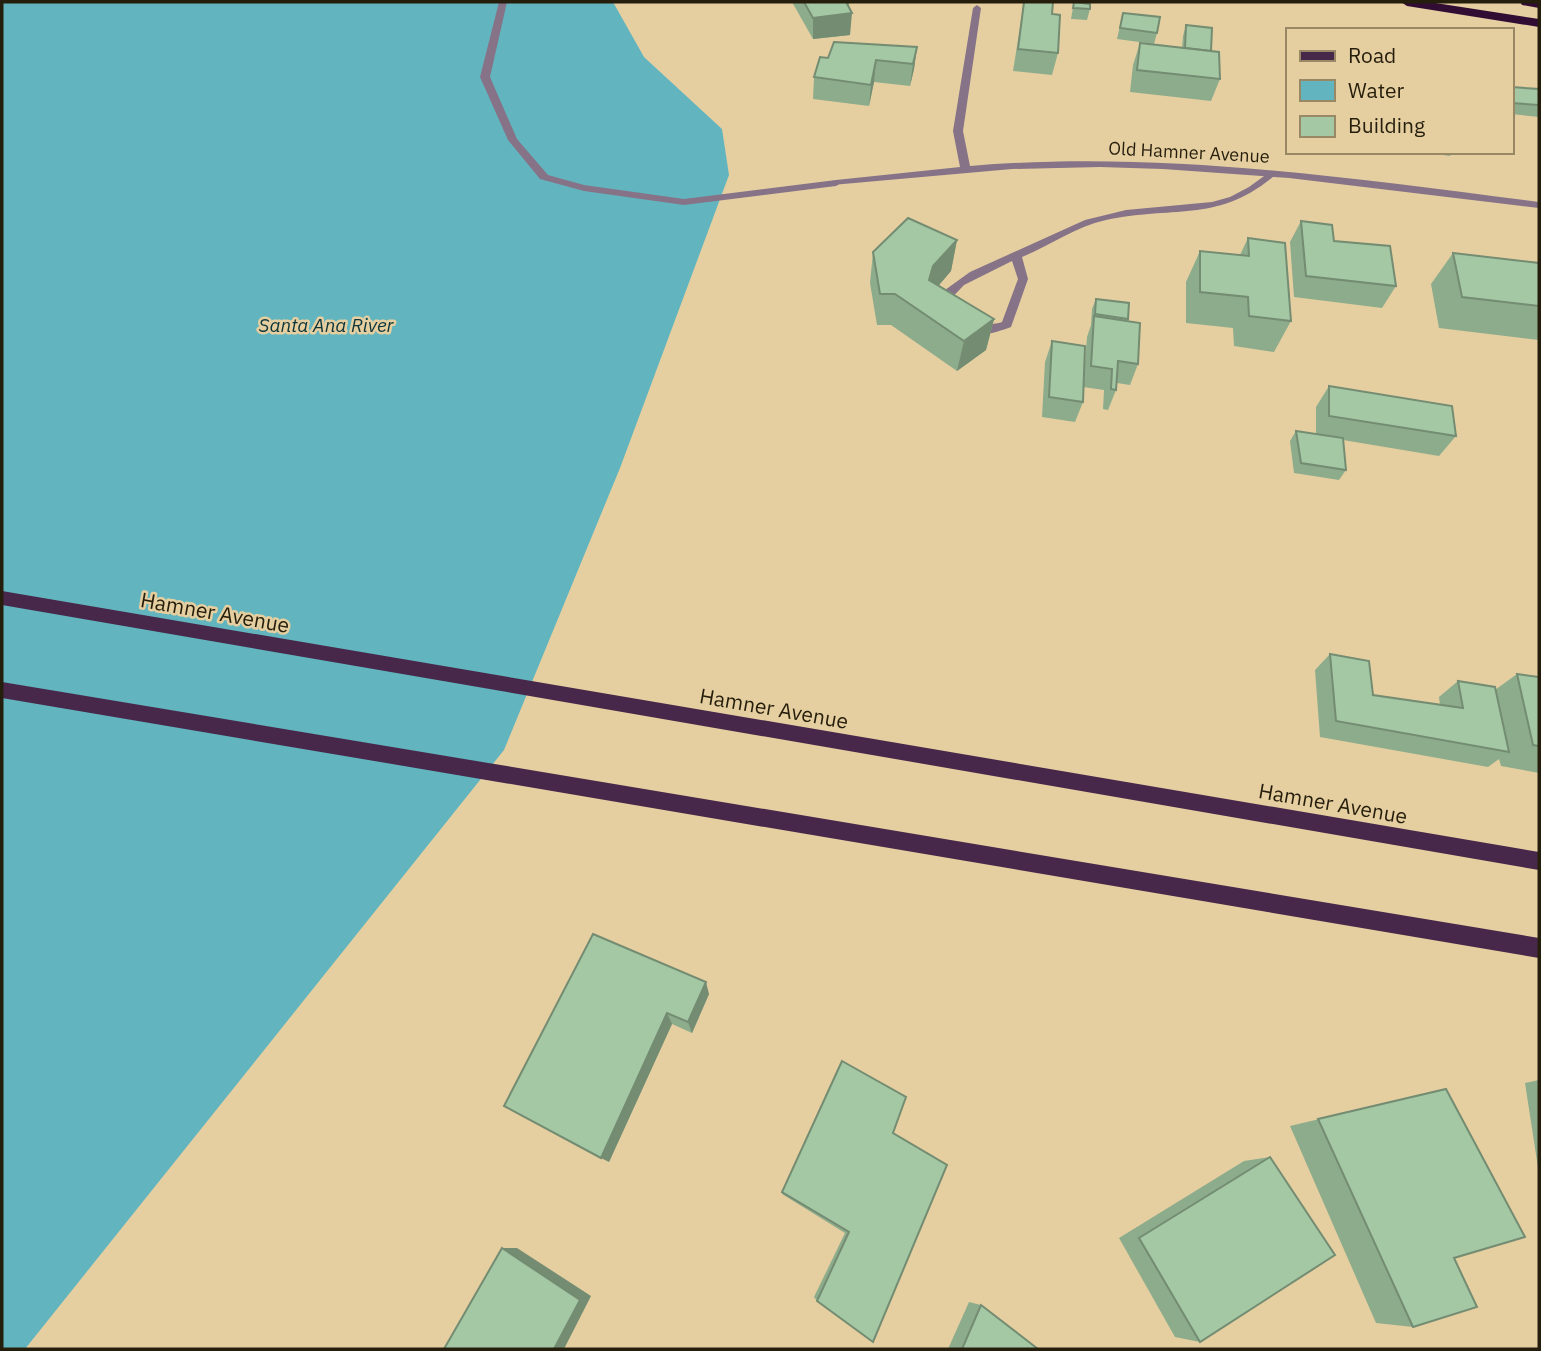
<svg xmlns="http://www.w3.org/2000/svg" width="1541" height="1351" font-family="'IBM Plex Sans',sans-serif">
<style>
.water{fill:#62b5be}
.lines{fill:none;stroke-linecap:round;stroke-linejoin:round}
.service{fill:#867387;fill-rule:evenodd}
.minor{fill:#867387;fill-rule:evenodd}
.primary{fill:#48284a;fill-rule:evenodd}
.motorway{fill:#310d34;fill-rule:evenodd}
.wall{fill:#8dac8c}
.shaded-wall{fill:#738c72}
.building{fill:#a4c8a3;stroke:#738c72;stroke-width:2}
.labels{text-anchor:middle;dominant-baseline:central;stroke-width:5;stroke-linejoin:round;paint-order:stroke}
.far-street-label{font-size:18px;fill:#261e0c;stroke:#e5cfa1}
.far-water-label{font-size:19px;font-style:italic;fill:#0d363a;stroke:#e5cfa1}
.street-label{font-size:21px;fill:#261e0c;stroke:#e5cfa1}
</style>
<rect width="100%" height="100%" fill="#e5cfa1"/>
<path class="water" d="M 2,2 L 613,2 L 644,57 L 722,129 L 729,175 L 620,468 L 504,750 L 25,1349 L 2,1349 Z"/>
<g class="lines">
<g class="service">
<path d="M 499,2 L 507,2 L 490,77 L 517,139 L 548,175 L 584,185 L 684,199 L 836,180 L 841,183 L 836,186 L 684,205 L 584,191 L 540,179 L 508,140 L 480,77 Z"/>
<path d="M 1271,171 L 1274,172 L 1274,176 C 1216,224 1172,205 1106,220 C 1077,226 1049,246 1022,257 L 1028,279 L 1011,327 C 997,332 979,339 966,329 C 973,323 991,326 1002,322 L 1018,279 L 1012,261 L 964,285 L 943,307 L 939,308 L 934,304 L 945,290 L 970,272 L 1085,220 L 1126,210 L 1212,202 L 1230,197 L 1249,187 Z"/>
</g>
<path class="minor" d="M 977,5 L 981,8 L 963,131 L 970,166 C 1160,150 1351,178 1539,202 L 1539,208 L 1289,178 L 1163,169 L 1100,167 L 1012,169 L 832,185 L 831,183 L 836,180 L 960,167 L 953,131 L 973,8 Z"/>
<g class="primary">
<path d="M 2,591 L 1539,852 L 1539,870 L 2,605 Z"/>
<path d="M 2,682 L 1539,938 L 1539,958 L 2,698 Z"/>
</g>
<g class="motorway">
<path d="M 1401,2 L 1429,2 L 1539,19 L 1539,27 L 1407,6 Z"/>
<path d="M 1520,2 L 1539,2 L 1539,8 L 1522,5 Z"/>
</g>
</g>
<g class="wall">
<path d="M 792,2 L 849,2 L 850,35 L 813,39 Z"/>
<path d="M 1024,2 L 1053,2 L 1052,14 L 1058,53 L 1052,75 L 1013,71 Z"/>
<path d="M 1074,2 L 1090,9 L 1087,20 L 1071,19 Z"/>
<path d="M 1123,13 L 1157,33 L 1154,44 L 1117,39 Z"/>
<path d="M 1186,25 L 1211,51 L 1220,79 L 1211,101 L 1130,92 L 1133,65 L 1140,43 L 1182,48 L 1183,36 Z"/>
<path d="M 917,47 L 914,69 L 910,86 L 874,82 L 869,106 L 813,99 L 814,77 L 828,58 Z"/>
<path d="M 1511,87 L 1539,89 L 1539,117 L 1511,114 Z"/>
<path d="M 1421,152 L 1453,152 L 1450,156 Z"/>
<path d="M 1301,221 L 1334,241 L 1396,286 L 1382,308 L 1294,297 L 1290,242 Z"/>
<path d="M 1248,238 L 1291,321 L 1274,352 L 1234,346 L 1233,328 L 1186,323 L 1186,282 L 1200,251 L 1240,255 Z"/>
<path d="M 957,240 L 951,271 L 939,285 L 994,319 L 986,350 L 957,371 L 891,325 L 877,325 L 870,283 L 873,252 Z"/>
<path d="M 1453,253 L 1539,263 L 1539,340 L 1439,328 L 1431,284 Z"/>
<path d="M 1096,299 L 1128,319 L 1127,321 L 1138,364 L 1130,385 L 1117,383 L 1116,390 L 1108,410 L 1103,409 L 1104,390 L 1083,387 L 1083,402 L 1075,422 L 1042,417 L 1045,362 L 1052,341 L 1083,386 L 1087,337 L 1091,325 L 1092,309 Z"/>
<path d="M 1329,386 L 1456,436 L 1439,456 L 1343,440 L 1346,470 L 1339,480 L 1294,473 L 1290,441 L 1296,431 L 1316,434 L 1316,407 Z"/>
<path d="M 1330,654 L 1373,695 L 1440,705 L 1439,697 L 1458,681 L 1495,690 L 1517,674 L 1539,677 L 1539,773 L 1501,766 L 1499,759 L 1488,767 L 1320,737 L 1315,670 Z"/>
<path d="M 593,934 L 709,994 L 692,1033 L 672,1024 L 609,1162 Z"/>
<path d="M 1539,1080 L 1539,1174 L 1525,1083 Z"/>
<path d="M 1446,1089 L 1413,1327 L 1376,1323 L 1290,1126 Z"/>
<path d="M 893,1133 L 947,1165 L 817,1301 L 814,1297 L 845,1233 L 782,1194 L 782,1192 Z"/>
<path d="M 1270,1157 L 1200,1342 L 1175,1337 L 1119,1238 L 1244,1161 Z"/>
<path d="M 969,1302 L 981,1305 L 1038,1349 L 948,1349 Z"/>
</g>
<g class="shaded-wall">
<path d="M 852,13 L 850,35 L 813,39 L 813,18 Z"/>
<path d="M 917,47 L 914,69 L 910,86 L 913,64 Z"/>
<path d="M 876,60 L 874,82 L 869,106 L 871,85 Z"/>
<path d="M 957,240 L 951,271 L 928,298 L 929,280 L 933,266 Z"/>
<path d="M 994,319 L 986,350 L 957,371 L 964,341 Z"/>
<path d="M 706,982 L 709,994 L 692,1033 L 688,1022 Z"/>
<path d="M 667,1013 L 672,1024 L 609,1162 L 601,1158 Z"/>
<path d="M 502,1248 L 517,1248 L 591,1296 L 564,1349 L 554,1349 Z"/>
</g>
<g class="building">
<path d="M 804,2 L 846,2 L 852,13 L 813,18 Z"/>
<path d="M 1024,2 L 1053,2 L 1052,14 L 1060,15 L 1058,53 L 1018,49 Z"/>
<path d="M 1074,2 L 1090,4 L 1090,9 L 1073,8 Z"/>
<path d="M 1123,13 L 1160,17 L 1157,33 L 1120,28 Z"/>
<path d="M 1186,25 L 1212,28 L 1211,51 L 1185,48 Z"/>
<path d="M 834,42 L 917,47 L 913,64 L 876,60 L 871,85 L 814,77 L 820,57 L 828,58 Z"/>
<path d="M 1140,43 L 1219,52 L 1220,79 L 1137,70 Z"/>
<path d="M 1511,87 L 1539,89 L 1539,105 L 1511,103 Z"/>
<path d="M 908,218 L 957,240 L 933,266 L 929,280 L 994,319 L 964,341 L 895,294 L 880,294 L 873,252 Z"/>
<path d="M 1301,221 L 1332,225 L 1334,241 L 1390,246 L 1396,286 L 1306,276 Z"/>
<path d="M 1248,238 L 1285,243 L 1291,321 L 1249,316 L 1248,297 L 1200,292 L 1200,251 L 1249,256 Z"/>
<path d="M 1453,253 L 1539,263 L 1539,306 L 1462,297 Z"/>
<path d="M 1096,299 L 1129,303 L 1128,319 L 1095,314 Z"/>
<path d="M 1094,316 L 1140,323 L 1138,364 L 1118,361 L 1116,390 L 1111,389 L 1112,369 L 1091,366 Z"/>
<path d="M 1052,341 L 1085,346 L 1083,402 L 1049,397 Z"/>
<path d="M 1329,386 L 1452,406 L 1456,436 L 1329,416 Z"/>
<path d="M 1296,431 L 1343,438 L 1346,470 L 1301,463 Z"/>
<path d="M 1330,654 L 1369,661 L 1373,695 L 1463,708 L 1458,681 L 1495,687 L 1509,752 L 1336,721 Z"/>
<path d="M 1517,674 L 1539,677 L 1539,746 L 1533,745 Z"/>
<path d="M 593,934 L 706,982 L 688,1022 L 667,1013 L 601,1158 L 504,1106 Z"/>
<path d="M 842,1061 L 906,1097 L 893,1133 L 947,1165 L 873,1342 L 817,1301 L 849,1232 L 782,1192 Z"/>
<path d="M 1446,1089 L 1525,1237 L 1454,1258 L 1477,1307 L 1413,1327 L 1318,1119 Z"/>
<path d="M 1270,1157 L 1335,1255 L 1200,1342 L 1139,1238 Z"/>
<path d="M 502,1248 L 580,1300 L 554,1349 L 444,1349 Z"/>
<path d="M 981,1305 L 1038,1349 L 962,1349 Z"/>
</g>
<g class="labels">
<g class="far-street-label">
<text transform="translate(1189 152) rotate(3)">Old Hamner Avenue</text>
</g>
<g class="far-water-label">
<text x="326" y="325">Santa Ana River</text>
</g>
<g class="street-label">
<text transform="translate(215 612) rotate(10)">Hamner Avenue</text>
<text transform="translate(774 708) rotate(10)">Hamner Avenue</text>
<text transform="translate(1333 803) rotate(10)">Hamner Avenue</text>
</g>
</g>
<rect width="1541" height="1351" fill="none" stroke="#261e0c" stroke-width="7"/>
<rect x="1286" y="28" width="228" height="126" fill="#e5cfa1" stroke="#998865" stroke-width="2"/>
<rect x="1300" y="51" width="35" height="10" fill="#48284a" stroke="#998865" stroke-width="2"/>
<text x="1348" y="63" font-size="21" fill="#261e0c">Road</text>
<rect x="1300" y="80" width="35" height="21" fill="#62b5be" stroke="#998865" stroke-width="2"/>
<text x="1348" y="98" font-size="21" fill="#261e0c">Water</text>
<rect x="1300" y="116" width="35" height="21" fill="#a4c8a3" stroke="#998865" stroke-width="2"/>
<text x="1348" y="133" font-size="21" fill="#261e0c">Building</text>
</svg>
